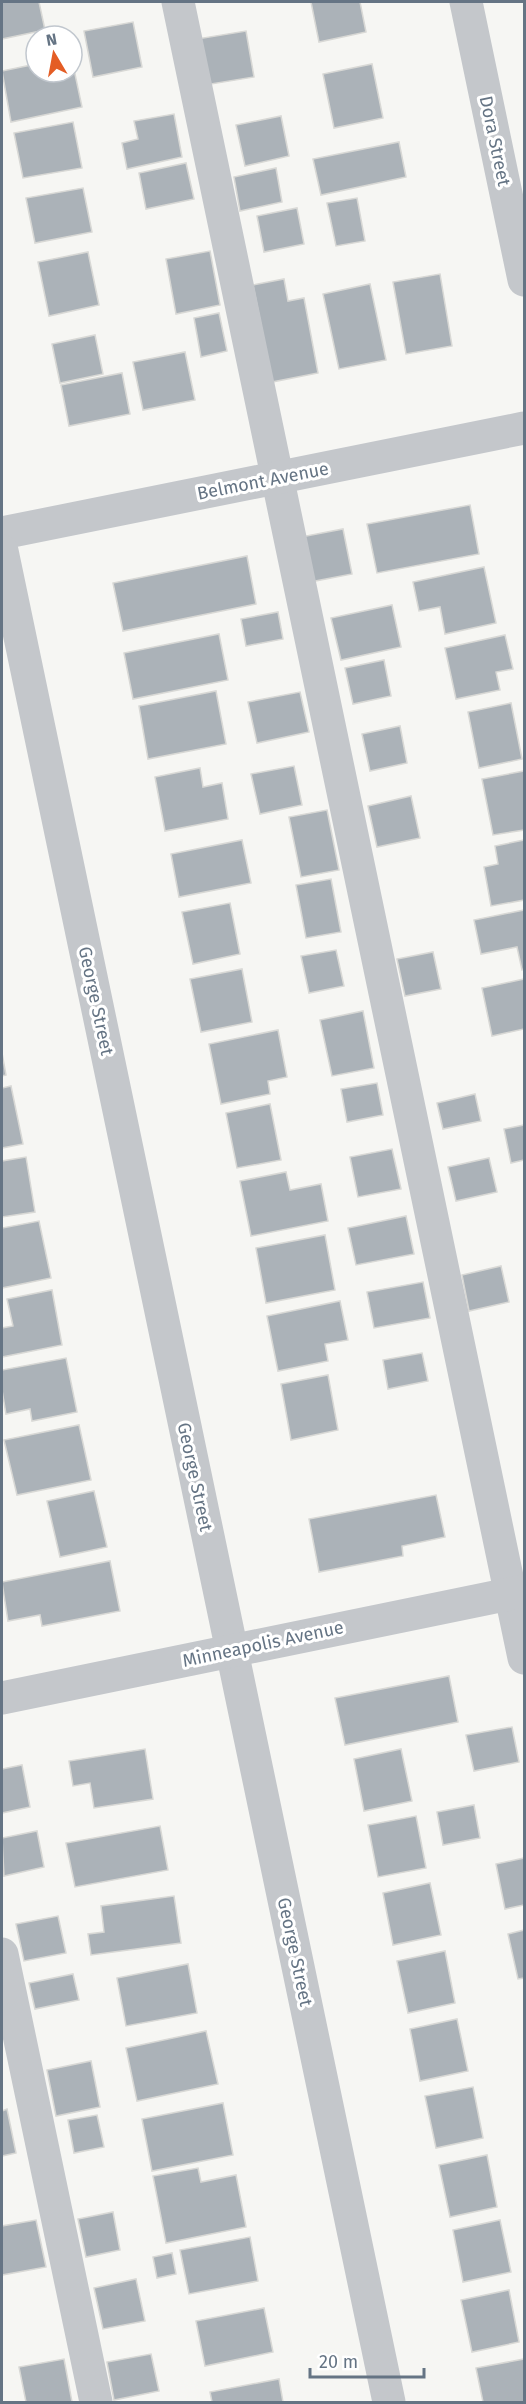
<svg xmlns="http://www.w3.org/2000/svg" width="526" height="2404" font-family="'Fira Sans',sans-serif">
<style>
.building{fill:#abb2b8;stroke:#d8d8d5;stroke-width:1.5}
.lines{fill:none;stroke-linecap:round;stroke-linejoin:round}
.minor{stroke:#c4c7cb;stroke-width:33}
.labels{text-anchor:middle;dominant-baseline:central;stroke-width:6;stroke-linejoin:round;paint-order:stroke}
.street-label{font-size:18px;fill:#657484;stroke:#fff}
</style>
<rect width="100%" height="100%" fill="#f6f6f3"/>
<g class="building">
<path d="M 2,2 L 39,2 L 45,30 L 2,39 Z"/>
<path d="M 311,2 L 360,2 L 366,32 L 319,42 Z"/>
<path d="M 133,22 L 142,67 L 93,77 L 84,31 Z"/>
<path d="M 246,31 L 254,77 L 205,85 L 197,39 Z"/>
<path d="M 72,60 L 82,107 L 11,122 L 2,71 L 36,64 L 36,72 L 72,72 Z"/>
<path d="M 372,64 L 383,118 L 334,128 L 323,74 Z"/>
<path d="M 174,114 L 182,157 L 127,169 L 122,143 L 138,139 L 134,121 Z"/>
<path d="M 281,116 L 289,156 L 245,166 L 236,125 Z"/>
<path d="M 73,122 L 82,168 L 23,178 L 14,133 Z"/>
<path d="M 399,142 L 406,177 L 321,195 L 313,159 Z"/>
<path d="M 186,163 L 194,199 L 146,209 L 139,173 Z"/>
<path d="M 276,168 L 282,202 L 240,211 L 234,177 Z"/>
<path d="M 83,188 L 92,232 L 35,243 L 26,198 Z"/>
<path d="M 357,198 L 365,241 L 336,246 L 327,203 Z"/>
<path d="M 297,208 L 304,244 L 264,252 L 257,216 Z"/>
<path d="M 210,251 L 220,305 L 176,314 L 166,259 Z"/>
<path d="M 88,252 L 99,305 L 49,316 L 38,262 Z"/>
<path d="M 440,274 L 452,346 L 406,354 L 393,282 Z"/>
<path d="M 284,279 L 288,301 L 304,298 L 318,373 L 272,382 L 253,285 Z"/>
<path d="M 370,284 L 386,360 L 339,369 L 323,294 Z"/>
<path d="M 219,313 L 227,351 L 201,357 L 194,318 Z"/>
<path d="M 95,335 L 103,374 L 60,383 L 52,344 Z"/>
<path d="M 185,352 L 195,400 L 143,410 L 133,362 Z"/>
<path d="M 122,373 L 130,414 L 69,426 L 61,385 Z"/>
<path d="M 470,505 L 479,554 L 377,573 L 367,524 Z"/>
<path d="M 343,529 L 352,574 L 310,582 L 301,537 Z"/>
<path d="M 247,556 L 256,604 L 123,631 L 113,583 Z"/>
<path d="M 484,567 L 496,623 L 445,634 L 440,607 L 419,611 L 413,582 Z"/>
<path d="M 392,605 L 401,647 L 341,660 L 331,618 Z"/>
<path d="M 278,612 L 283,639 L 246,646 L 241,619 Z"/>
<path d="M 219,634 L 228,680 L 133,699 L 124,653 Z"/>
<path d="M 505,635 L 513,669 L 496,672 L 500,690 L 456,699 L 445,648 Z"/>
<path d="M 384,660 L 391,696 L 353,704 L 345,668 Z"/>
<path d="M 216,691 L 226,744 L 148,759 L 139,706 Z"/>
<path d="M 300,692 L 309,732 L 257,743 L 248,702 Z"/>
<path d="M 511,703 L 522,759 L 479,768 L 468,712 Z"/>
<path d="M 400,726 L 407,763 L 370,771 L 362,734 Z"/>
<path d="M 294,766 L 302,805 L 260,814 L 251,774 Z"/>
<path d="M 200,768 L 203,787 L 222,783 L 228,819 L 165,831 L 155,777 Z"/>
<path d="M 524,771 L 524,830 L 493,835 L 482,779 Z"/>
<path d="M 411,796 L 420,838 L 377,847 L 368,806 Z"/>
<path d="M 327,810 L 339,870 L 301,877 L 289,817 Z"/>
<path d="M 242,840 L 251,883 L 179,897 L 171,854 Z"/>
<path d="M 524,840 L 524,900 L 491,906 L 484,867 L 498,864 L 495,846 Z"/>
<path d="M 331,879 L 341,932 L 306,938 L 296,885 Z"/>
<path d="M 230,903 L 240,954 L 193,964 L 182,912 Z"/>
<path d="M 524,910 L 524,969 L 522,970 L 517,947 L 481,954 L 474,920 Z"/>
<path d="M 336,950 L 344,986 L 309,993 L 301,956 Z"/>
<path d="M 433,952 L 441,989 L 405,996 L 397,959 Z"/>
<path d="M 242,969 L 252,1022 L 201,1032 L 190,979 Z"/>
<path d="M 524,979 L 524,1029 L 492,1036 L 482,988 Z"/>
<path d="M 363,1011 L 374,1068 L 332,1076 L 320,1020 Z"/>
<path d="M 278,1030 L 287,1077 L 268,1081 L 270,1094 L 221,1104 L 209,1044 Z"/>
<path d="M 2,1053 L 6,1075 L 2,1076 Z"/>
<path d="M 377,1083 L 383,1115 L 347,1122 L 341,1089 Z"/>
<path d="M 11,1086 L 23,1144 L 2,1148 L 2,1088 Z"/>
<path d="M 475,1094 L 481,1121 L 443,1129 L 437,1103 Z"/>
<path d="M 270,1104 L 281,1160 L 237,1168 L 226,1113 Z"/>
<path d="M 524,1125 L 524,1160 L 511,1163 L 504,1129 Z"/>
<path d="M 392,1149 L 401,1189 L 358,1197 L 350,1157 Z"/>
<path d="M 26,1157 L 35,1212 L 2,1217 L 2,1161 Z"/>
<path d="M 489,1158 L 497,1192 L 456,1201 L 448,1167 Z"/>
<path d="M 286,1172 L 290,1190 L 321,1184 L 328,1221 L 251,1236 L 240,1181 Z"/>
<path d="M 406,1216 L 414,1254 L 356,1265 L 348,1228 Z"/>
<path d="M 39,1221 L 51,1278 L 2,1288 L 2,1228 Z"/>
<path d="M 325,1235 L 335,1290 L 266,1303 L 256,1248 Z"/>
<path d="M 501,1266 L 509,1302 L 469,1311 L 462,1275 Z"/>
<path d="M 423,1282 L 430,1318 L 374,1328 L 367,1292 Z"/>
<path d="M 52,1290 L 62,1345 L 2,1357 L 2,1328 L 13,1326 L 7,1299 Z"/>
<path d="M 340,1301 L 348,1340 L 325,1344 L 328,1361 L 278,1371 L 267,1316 Z"/>
<path d="M 422,1353 L 428,1381 L 388,1389 L 383,1360 Z"/>
<path d="M 66,1358 L 77,1412 L 32,1421 L 30,1409 L 6,1414 L 2,1390 L 2,1370 Z"/>
<path d="M 328,1375 L 338,1430 L 291,1440 L 281,1384 Z"/>
<path d="M 79,1425 L 91,1480 L 17,1495 L 4,1440 Z"/>
<path d="M 94,1491 L 107,1547 L 60,1557 L 47,1501 Z"/>
<path d="M 436,1495 L 445,1537 L 402,1546 L 403,1556 L 319,1572 L 309,1519 Z"/>
<path d="M 110,1561 L 120,1611 L 42,1626 L 40,1615 L 8,1621 L 2,1582 Z"/>
<path d="M 449,1676 L 458,1722 L 345,1745 L 335,1698 Z"/>
<path d="M 512,1727 L 519,1762 L 474,1771 L 466,1735 Z"/>
<path d="M 145,1749 L 153,1799 L 94,1808 L 90,1783 L 73,1786 L 69,1761 Z"/>
<path d="M 401,1749 L 412,1801 L 364,1811 L 354,1759 Z"/>
<path d="M 22,1765 L 30,1807 L 2,1813 L 2,1769 Z"/>
<path d="M 474,1805 L 480,1838 L 443,1845 L 437,1812 Z"/>
<path d="M 416,1816 L 426,1868 L 378,1877 L 368,1825 Z"/>
<path d="M 160,1826 L 168,1870 L 75,1887 L 66,1843 Z"/>
<path d="M 37,1831 L 44,1867 L 4,1876 L 2,1838 Z"/>
<path d="M 524,1858 L 524,1905 L 505,1909 L 496,1864 Z"/>
<path d="M 430,1883 L 441,1935 L 393,1945 L 383,1893 Z"/>
<path d="M 174,1896 L 181,1943 L 91,1955 L 88,1934 L 104,1932 L 101,1906 Z"/>
<path d="M 58,1916 L 66,1953 L 24,1961 L 16,1924 Z"/>
<path d="M 524,1930 L 524,1978 L 518,1979 L 508,1934 Z"/>
<path d="M 445,1951 L 455,2003 L 408,2013 L 397,1961 Z"/>
<path d="M 188,1964 L 197,2013 L 126,2026 L 117,1978 Z"/>
<path d="M 73,1974 L 79,2000 L 35,2009 L 29,1983 Z"/>
<path d="M 457,2019 L 468,2071 L 420,2081 L 410,2029 Z"/>
<path d="M 206,2031 L 218,2084 L 137,2101 L 126,2048 Z"/>
<path d="M 91,2061 L 100,2107 L 56,2116 L 47,2070 Z"/>
<path d="M 473,2087 L 483,2138 L 436,2148 L 425,2096 Z"/>
<path d="M 223,2103 L 233,2155 L 152,2171 L 142,2119 Z"/>
<path d="M 7,2109 L 16,2153 L 2,2156 L 2,2111 Z"/>
<path d="M 97,2115 L 104,2147 L 74,2153 L 68,2120 Z"/>
<path d="M 487,2155 L 497,2207 L 450,2217 L 439,2165 Z"/>
<path d="M 198,2168 L 201,2182 L 236,2175 L 246,2227 L 166,2243 L 153,2176 Z"/>
<path d="M 113,2212 L 120,2250 L 86,2257 L 78,2219 Z"/>
<path d="M 36,2220 L 46,2267 L 2,2275 L 2,2226 Z"/>
<path d="M 500,2220 L 511,2272 L 463,2282 L 453,2230 Z"/>
<path d="M 250,2237 L 258,2281 L 189,2294 L 180,2250 Z"/>
<path d="M 172,2253 L 176,2274 L 157,2278 L 153,2257 Z"/>
<path d="M 136,2279 L 145,2321 L 103,2329 L 94,2288 Z"/>
<path d="M 509,2290 L 519,2342 L 472,2352 L 461,2300 Z"/>
<path d="M 264,2308 L 273,2352 L 205,2366 L 196,2321 Z"/>
<path d="M 151,2354 L 159,2391 L 114,2400 L 107,2362 Z"/>
<path d="M 64,2359 L 72,2402 L 26,2402 L 19,2367 Z"/>
<path d="M 524,2359 L 524,2402 L 483,2402 L 476,2368 Z"/>
<path d="M 279,2379 L 283,2402 L 212,2402 L 210,2392 Z"/>
</g>
<g class="lines">
<g class="minor">
<path d="M 178,2 L 524,1658"/>
<path d="M 466,2 L 524,280"/>
<path d="M 2,533 L 524,428"/>
<path d="M 2,551 L 389,2402"/>
<path d="M 2,1698 L 524,1591"/>
<path d="M 2,1954 L 96,2402"/>
</g>
</g>
<g class="labels">
<g class="street-label">
<text transform="translate(495 141) rotate(78)">Dora Street</text>
<text transform="translate(263 481) rotate(-11)">Belmont Avenue</text>
<text transform="translate(96 1001) rotate(78)">George Street</text>
<text transform="translate(195 1477) rotate(78)">George Street</text>
<text transform="translate(263 1644) rotate(-12)">Minneapolis Avenue</text>
<text transform="translate(295 1952) rotate(78)">George Street</text>
</g>
</g>
<rect width="526" height="2404" fill="none" stroke="#657484" stroke-width="6"/>
<g transform="translate(54 54) rotate(350)"><circle r="28" fill="#ffffff" stroke="#c1c7ce" stroke-width="1.5"/>
<path d="M0-4.5L10 22L0 15L-10 22Z" fill="#e45d25"/>
<text y="-9" font-size="16" font-weight="bold" text-anchor="middle" fill="#657484">N</text>
</g>
<path d="M310 2368v9h114v-9" fill="none" stroke="#657484" stroke-width="3"/>
<text x="319" y="2368" font-size="18" fill="#657484" stroke="#ffffff" stroke-width="4.5" paint-order="stroke">20 m</text>
</svg>
